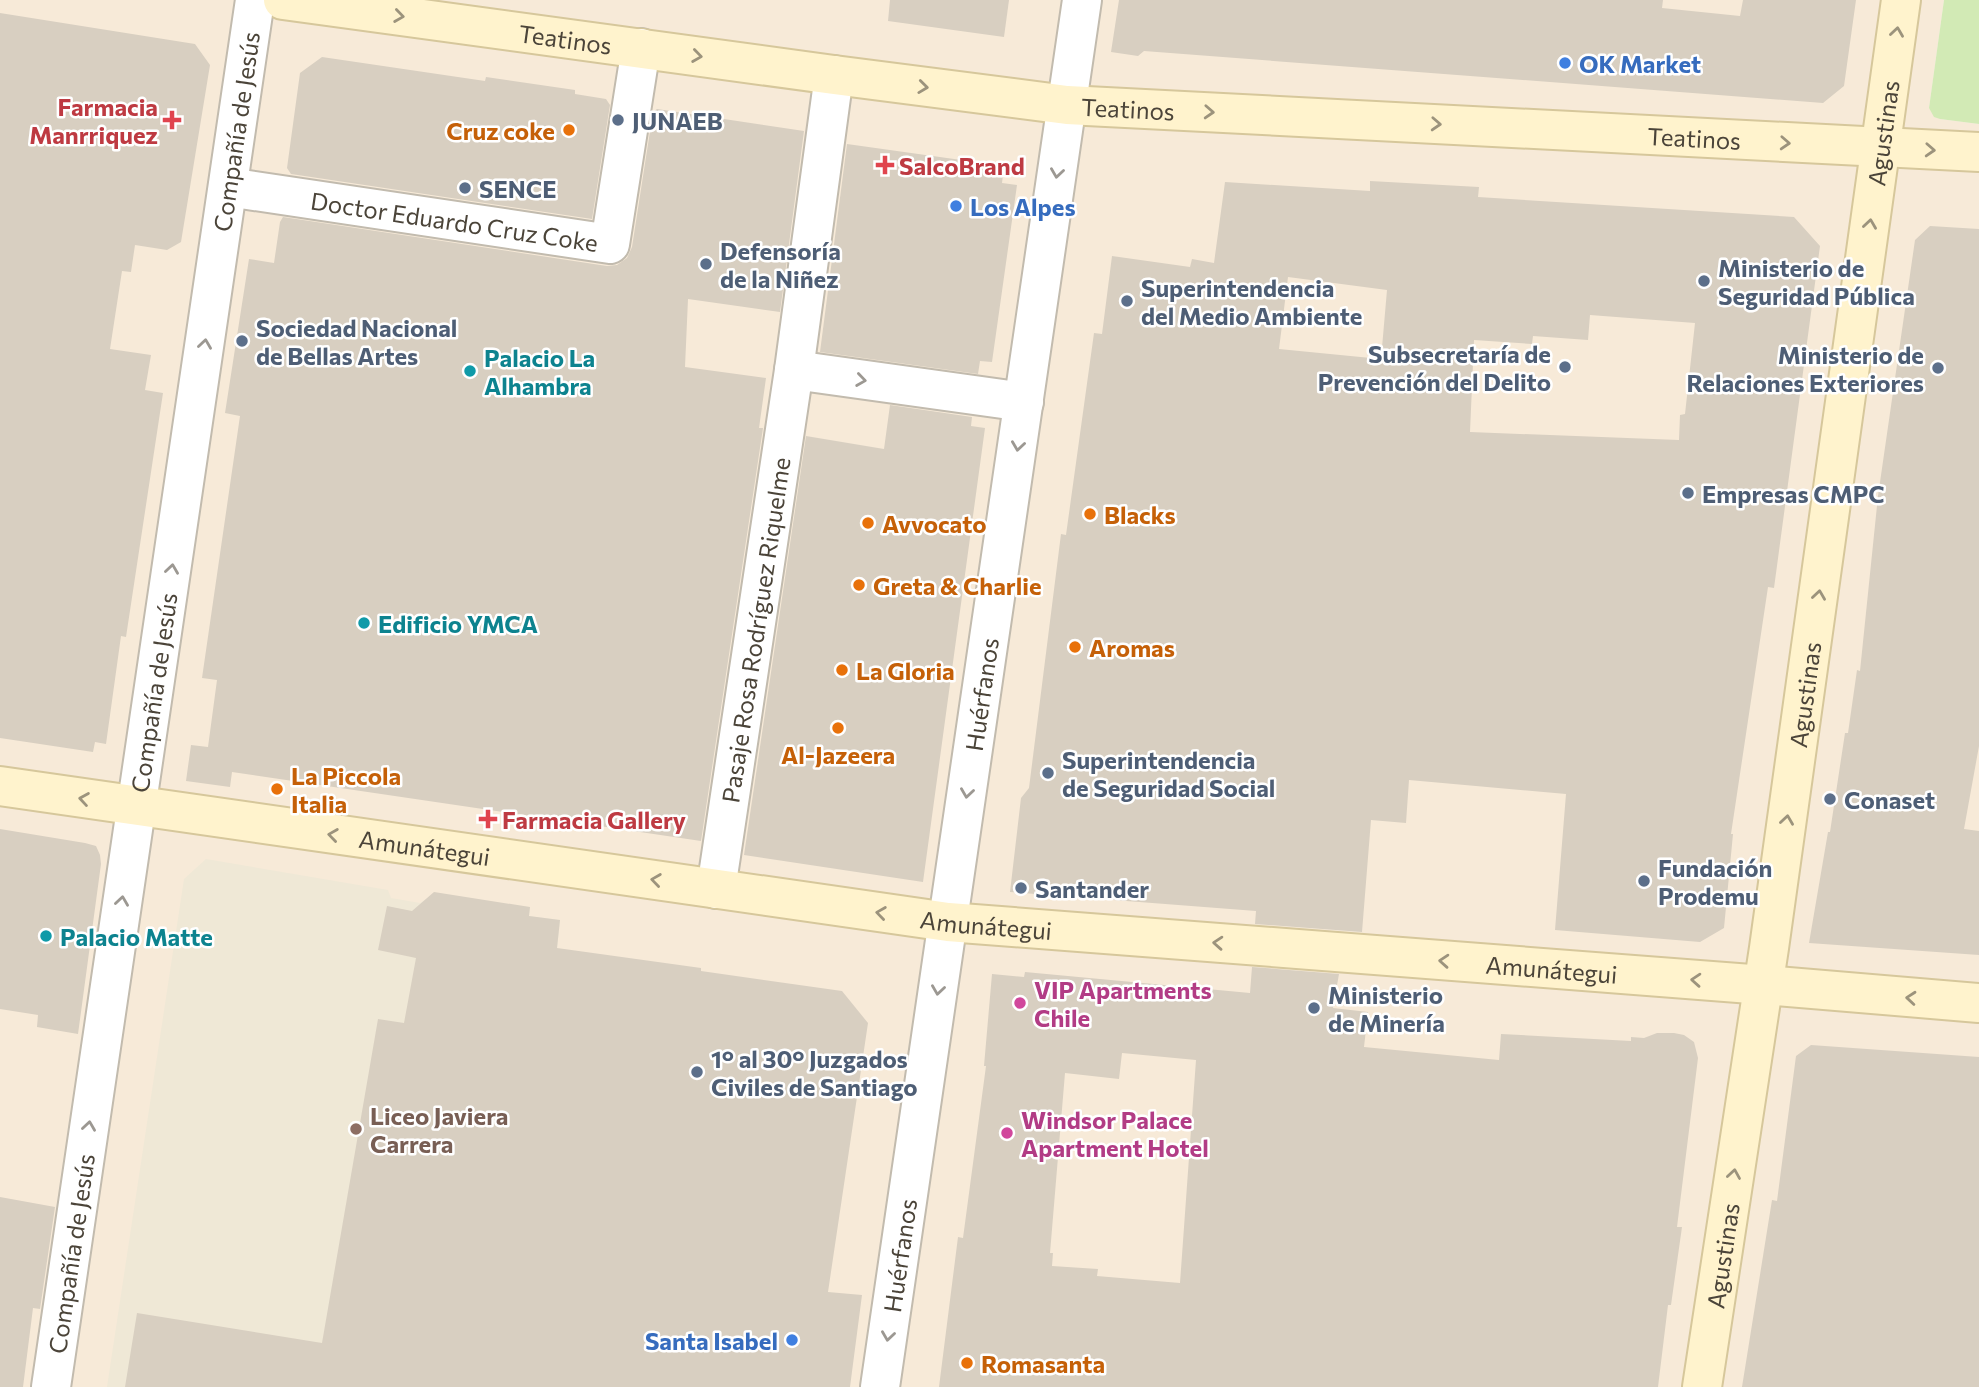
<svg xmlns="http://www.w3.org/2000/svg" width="1979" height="1387" font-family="Commissioner,sans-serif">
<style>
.commercial{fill:#f7ead8}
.education{fill:#efe8d6}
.green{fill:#d2eab5}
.building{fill:#d8cfc1;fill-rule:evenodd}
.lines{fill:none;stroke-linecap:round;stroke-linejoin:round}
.street-casing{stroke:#c2bbae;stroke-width:42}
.secondary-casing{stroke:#d6c79b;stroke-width:42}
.street{stroke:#fff;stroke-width:38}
.secondary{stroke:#fff3cd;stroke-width:38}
.oneway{stroke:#9c937c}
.oneway2{stroke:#9c9892}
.shop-dot{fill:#3f7fe0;stroke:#fff;stroke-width:2.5}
.health-dot{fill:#e0444e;stroke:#fff;stroke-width:2.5}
.service-dot{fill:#5c6f8a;stroke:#fff;stroke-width:2.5}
.food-dot{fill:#e8710a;stroke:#fff;stroke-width:2.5}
.culture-dot{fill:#0f9aa8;stroke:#fff;stroke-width:2.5}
.hotel-dot{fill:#d1479c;stroke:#fff;stroke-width:2.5}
.education-dot{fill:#8d6e63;stroke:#fff;stroke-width:2.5}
.labels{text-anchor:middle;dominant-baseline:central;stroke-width:5;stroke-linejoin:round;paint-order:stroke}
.street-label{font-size:24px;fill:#4b4439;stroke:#fff}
.shop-label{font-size:24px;font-weight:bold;fill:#366cbe;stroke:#fff;text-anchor:start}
.health-label{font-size:24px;font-weight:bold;fill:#be3a42;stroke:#fff;text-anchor:start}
.service-label{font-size:24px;font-weight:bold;fill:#4e5e75;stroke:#fff;text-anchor:start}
.food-label{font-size:24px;font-weight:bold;fill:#c56008;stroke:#fff;text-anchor:start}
.culture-label{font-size:24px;font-weight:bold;fill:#0d838f;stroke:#fff;text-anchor:start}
.hotel-label{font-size:24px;font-weight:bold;fill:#b23c85;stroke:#fff;text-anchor:start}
.education-label{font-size:24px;font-weight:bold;fill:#785e54;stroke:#fff;text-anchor:start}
</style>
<rect width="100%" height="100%" fill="#f6f3ec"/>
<path class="commercial" d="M 0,0 L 1944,0 L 1929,108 L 1940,119 L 1979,124 L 1979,1387 L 0,1387 Z"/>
<path class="education" d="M 206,859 L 388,890 L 391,898 L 420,903 L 427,899 L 530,907 L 529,916 L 560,920 L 556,959 L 471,1387 L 107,1387 L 184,879 Z"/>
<path class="green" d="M 1944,0 L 1979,0 L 1979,124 L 1940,119 L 1934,117 L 1929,108 Z"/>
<g class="building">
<path d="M 890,0 L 1009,0 L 1004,37 L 888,21 Z"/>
<path d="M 1119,0 L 1663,0 L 1662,8 L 1740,16 L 1743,0 L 1856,0 L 1844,86 L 1823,103 L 1144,51 L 1138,56 L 1111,52 Z"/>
<path d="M 0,13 L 195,44 L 210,65 L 181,242 L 167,250 L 135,245 L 131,272 L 122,271 L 110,349 L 151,355 L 145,390 L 163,393 L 126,637 L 121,636 L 106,744 L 95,742 L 93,752 L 0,738 Z"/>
<path d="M 322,57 L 485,81 L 486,77 L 575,90 L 575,94 L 606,99 L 610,105 L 592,219 L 291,174 L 287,168 L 300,73 Z"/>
<path d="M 657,109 L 804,131 L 780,312 L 688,299 L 685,367 L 766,378 L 759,428 L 763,428 L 701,841 L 232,772 L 230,787 L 186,781 L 191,745 L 208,747 L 217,680 L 202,678 L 240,416 L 225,413 L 249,259 L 274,263 L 280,222 L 283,217 L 607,266 L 617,265 L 627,258 L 632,247 L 653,112 Z"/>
<path d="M 847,144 L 1004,166 L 1002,183 L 1017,185 L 992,362 L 980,361 L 978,374 L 820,352 Z"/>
<path d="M 1370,181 L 1479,187 L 1478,197 L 1794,217 L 1820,246 L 1774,588 L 1768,587 L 1731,834 L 1733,834 L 1724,928 L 1700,942 L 1555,930 L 1566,794 L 1409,780 L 1406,823 L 1371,820 L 1362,932 L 1255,924 L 1256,911 L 1010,892 L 1021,798 L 1029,788 L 1061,534 L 1066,535 L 1094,333 L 1102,334 L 1112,256 L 1190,267 L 1192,259 L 1214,263 L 1225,182 L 1370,191 ZM 1288,277 L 1387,290 L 1381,359 L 1279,349 ZM 1590,315 L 1695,323 L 1685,414 L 1680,415 L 1679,440 L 1470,432 L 1474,340 L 1532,344 L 1533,336 L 1588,340 Z"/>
<path d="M 1930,226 L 1979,229 L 1979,746 L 1964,829 L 1979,831 L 1979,955 L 1809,943 L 1828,832 L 1830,832 L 1845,733 L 1848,733 L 1857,670 L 1860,671 L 1878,496 L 1915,240 Z"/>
<path d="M 890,405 L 972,417 L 971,426 L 985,428 L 923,882 L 744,855 L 806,436 L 884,449 Z"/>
<path d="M 0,829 L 85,843 L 96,846 L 100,855 L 101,864 L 78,1034 L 37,1027 L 38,1015 L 0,1009 Z"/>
<path d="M 434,892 L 530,907 L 529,916 L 560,920 L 557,948 L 701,968 L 701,971 L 842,991 L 868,1023 L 828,1292 L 862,1295 L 850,1387 L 125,1387 L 137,1313 L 322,1343 L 378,1019 L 404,1023 L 416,958 L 378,950 L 387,906 L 412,911 Z"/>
<path d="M 1252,967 L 1339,974 L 1333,1008 L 1368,1012 L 1364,1047 L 1499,1060 L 1501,1034 L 1631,1041 L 1631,1037 L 1644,1038 L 1657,1033 L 1674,1033 L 1684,1035 L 1694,1042 L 1698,1058 L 1677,1227 L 1682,1227 L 1671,1305 L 1668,1305 L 1658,1387 L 939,1387 L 958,1237 L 963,1238 L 986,1066 L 984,1066 L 992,974 L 1024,977 L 1025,972 L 1250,993 ZM 1122,1053 L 1196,1060 L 1180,1283 L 1097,1276 L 1098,1269 L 1052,1266 L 1053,1253 L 1050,1253 L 1065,1073 L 1119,1079 Z"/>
<path d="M 1811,1045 L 1979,1057 L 1979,1387 L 1742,1387 L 1772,1200 L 1777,1201 L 1796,1056 Z"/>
<path d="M 0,1197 L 55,1207 L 40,1309 L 33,1308 L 23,1387 L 0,1387 Z"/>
</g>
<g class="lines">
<defs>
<g id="street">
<path id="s1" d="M 228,187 L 610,244 L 641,48"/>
<path d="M 794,370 L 1024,402"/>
<path id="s2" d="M 716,889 L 794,370 L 834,75"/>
<path id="s3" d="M 51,1387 L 255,0"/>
<path id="s4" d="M 880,1387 L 1082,0"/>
</g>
<g id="secondary">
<path id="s5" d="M 283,0 L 834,75 L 1067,105 L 1979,152"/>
<path id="s6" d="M 0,786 L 948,922 L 1764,985 L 1979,1003"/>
<path id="s7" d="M 1702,1387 L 1769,948 L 1901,0"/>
</g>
</defs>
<use href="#street" class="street-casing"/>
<use href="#secondary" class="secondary-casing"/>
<use href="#street" class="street"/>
<use href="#secondary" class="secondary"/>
</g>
<defs><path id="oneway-chevron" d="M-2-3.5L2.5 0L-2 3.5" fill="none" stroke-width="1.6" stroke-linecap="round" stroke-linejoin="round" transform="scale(1.75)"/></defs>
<g class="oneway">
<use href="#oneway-chevron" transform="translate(399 16) rotate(8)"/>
<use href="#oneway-chevron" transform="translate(1897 32) rotate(-82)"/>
<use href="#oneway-chevron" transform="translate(697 56) rotate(8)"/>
<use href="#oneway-chevron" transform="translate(923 87) rotate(7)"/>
<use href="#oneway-chevron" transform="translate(1209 112) rotate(3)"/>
<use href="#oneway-chevron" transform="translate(1436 124) rotate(3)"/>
<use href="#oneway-chevron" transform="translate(1785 143) rotate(3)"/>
<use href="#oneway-chevron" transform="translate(1930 150) rotate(3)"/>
<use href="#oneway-chevron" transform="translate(1870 224) rotate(-82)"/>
<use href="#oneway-chevron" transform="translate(1819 595) rotate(-82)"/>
<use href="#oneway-chevron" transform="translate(84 799) rotate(-171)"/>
<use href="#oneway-chevron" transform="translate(1787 820) rotate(-82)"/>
<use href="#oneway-chevron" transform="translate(333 835) rotate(-172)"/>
<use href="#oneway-chevron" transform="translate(656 880) rotate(-172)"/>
<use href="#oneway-chevron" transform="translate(881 913) rotate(-172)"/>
<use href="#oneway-chevron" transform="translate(1218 943) rotate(-176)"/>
<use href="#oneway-chevron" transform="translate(1444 961) rotate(-176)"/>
<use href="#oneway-chevron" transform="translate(1696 980) rotate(-176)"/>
<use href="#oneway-chevron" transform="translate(1911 998) rotate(-175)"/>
<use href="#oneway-chevron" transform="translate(1734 1174) rotate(-81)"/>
</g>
<g class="oneway2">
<use href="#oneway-chevron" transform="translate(1057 173) rotate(98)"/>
<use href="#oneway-chevron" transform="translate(205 344) rotate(-82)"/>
<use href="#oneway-chevron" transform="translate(861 380) rotate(8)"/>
<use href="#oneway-chevron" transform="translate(1018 446) rotate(98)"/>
<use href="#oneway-chevron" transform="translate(172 569) rotate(-82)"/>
<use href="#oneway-chevron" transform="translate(967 793) rotate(98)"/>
<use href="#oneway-chevron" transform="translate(122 901) rotate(-82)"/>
<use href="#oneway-chevron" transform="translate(938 990) rotate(98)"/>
<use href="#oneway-chevron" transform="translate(89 1126) rotate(-82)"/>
<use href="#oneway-chevron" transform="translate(888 1336) rotate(98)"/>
</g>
<g class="shop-dot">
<circle cx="1565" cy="63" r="7"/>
<circle cx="956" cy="206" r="7"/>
<circle cx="792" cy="1340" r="7"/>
</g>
<g class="health-dot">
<path d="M168.5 109.5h7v7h7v7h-7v7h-7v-7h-7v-7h7z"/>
<path d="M881.5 154.5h7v7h7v7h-7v7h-7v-7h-7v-7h7z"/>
<path d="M484.5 808.5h7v7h7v7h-7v7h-7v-7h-7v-7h7z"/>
</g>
<g class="service-dot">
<circle cx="618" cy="120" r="7"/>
<circle cx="465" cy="188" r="7"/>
<circle cx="706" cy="264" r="7"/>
<circle cx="1704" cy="281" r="7"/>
<circle cx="1127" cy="301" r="7"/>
<circle cx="242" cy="341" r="7"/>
<circle cx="1565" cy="367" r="7"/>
<circle cx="1938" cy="368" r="7"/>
<circle cx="1688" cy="493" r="7"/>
<circle cx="1048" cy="773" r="7"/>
<circle cx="1830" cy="799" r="7"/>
<circle cx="1644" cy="881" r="7"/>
<circle cx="1021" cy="888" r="7"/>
<circle cx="1314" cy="1008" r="7"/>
<circle cx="697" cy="1072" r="7"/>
</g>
<g class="food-dot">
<circle cx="569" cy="130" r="7"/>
<circle cx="1090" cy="514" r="7"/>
<circle cx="868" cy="523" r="7"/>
<circle cx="859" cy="585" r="7"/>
<circle cx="1075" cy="647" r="7"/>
<circle cx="842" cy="670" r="7"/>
<circle cx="838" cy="728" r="7"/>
<circle cx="277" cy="789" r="7"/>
<circle cx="967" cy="1363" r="7"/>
</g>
<g class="culture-dot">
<circle cx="470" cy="371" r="7"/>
<circle cx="364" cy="623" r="7"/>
<circle cx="46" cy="936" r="7"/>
</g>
<g class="hotel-dot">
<circle cx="1020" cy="1003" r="7"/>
<circle cx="1007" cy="1133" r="7"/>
</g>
<circle class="education-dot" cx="356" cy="1129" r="7"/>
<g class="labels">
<g class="street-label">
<text stroke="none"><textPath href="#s5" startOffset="285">Teatinos</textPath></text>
<text stroke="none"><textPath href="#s5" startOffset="852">Teatinos</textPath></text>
<text stroke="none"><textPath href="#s7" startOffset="1267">Agustinas</textPath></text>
<text stroke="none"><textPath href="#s3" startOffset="1269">Compañía de Jesús</textPath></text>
<text stroke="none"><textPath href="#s5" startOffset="1419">Teatinos</textPath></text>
<text stroke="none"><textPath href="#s1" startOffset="229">Doctor Eduardo Cruz Coke</textPath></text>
<text stroke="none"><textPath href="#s2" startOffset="262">Pasaje Rosa Rodríguez Riquelme</textPath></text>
<text stroke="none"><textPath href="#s3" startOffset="702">Compañía de Jesús</textPath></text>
<text stroke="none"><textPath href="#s4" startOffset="700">Huérfanos</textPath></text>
<text stroke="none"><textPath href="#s7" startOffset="700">Agustinas</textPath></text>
<text stroke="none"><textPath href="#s6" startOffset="429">Amunátegui</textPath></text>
<text stroke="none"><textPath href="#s6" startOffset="996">Amunátegui</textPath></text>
<text stroke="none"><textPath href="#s6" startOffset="1563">Amunátegui</textPath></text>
<text stroke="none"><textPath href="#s3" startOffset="135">Compañía de Jesús</textPath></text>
<text stroke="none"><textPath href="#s4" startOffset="133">Huérfanos</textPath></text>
<text stroke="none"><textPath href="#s7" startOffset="133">Agustinas</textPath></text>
</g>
<g class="shop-label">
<text x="1579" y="63">OK Market</text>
<text x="970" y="206">Los Alpes</text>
<text x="778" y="1340" text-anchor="end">Santa Isabel</text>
</g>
<g class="health-label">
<text x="158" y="106" text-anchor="end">Farmacia<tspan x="158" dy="28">Manrriquez</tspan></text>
<text x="899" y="165">SalcoBrand</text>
<text x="502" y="819">Farmacia Gallery</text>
</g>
<g class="service-label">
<text x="632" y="120">JUNAEB</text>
<text x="479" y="188">SENCE</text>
<text x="720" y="250">Defensoría<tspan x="720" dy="28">de la Niñez</tspan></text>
<text x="1718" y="267">Ministerio de<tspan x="1718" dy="28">Seguridad Pública</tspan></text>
<text x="1141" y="287">Superintendencia<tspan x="1141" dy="28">del Medio Ambiente</tspan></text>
<text x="256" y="327">Sociedad Nacional<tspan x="256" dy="28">de Bellas Artes</tspan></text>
<text x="1551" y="353" text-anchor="end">Subsecretaría de<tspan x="1551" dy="28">Prevención del Delito</tspan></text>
<text x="1924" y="354" text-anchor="end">Ministerio de<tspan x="1924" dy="28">Relaciones Exteriores</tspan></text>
<text x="1702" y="493">Empresas CMPC</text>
<text x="1062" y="759">Superintendencia<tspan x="1062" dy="28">de Seguridad Social</tspan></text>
<text x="1844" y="799">Conaset</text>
<text x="1658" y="867">Fundación<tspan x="1658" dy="28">Prodemu</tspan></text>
<text x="1035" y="888">Santander</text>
<text x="1328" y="994">Ministerio<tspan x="1328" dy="28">de Minería</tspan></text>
<text x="711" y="1058">1° al 30° Juzgados<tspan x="711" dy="28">Civiles de Santiago</tspan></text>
</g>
<g class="food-label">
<text x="555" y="130" text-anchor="end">Cruz coke</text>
<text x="1104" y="514">Blacks</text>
<text x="882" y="523">Avvocato</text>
<text x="873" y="585">Greta &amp; Charlie</text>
<text x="1089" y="647">Aromas</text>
<text x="856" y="670">La Gloria</text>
<text x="838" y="754" text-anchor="middle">Al-Jazeera</text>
<text x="291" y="775">La Piccola<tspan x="291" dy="28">Italia</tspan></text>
<text x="981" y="1363">Romasanta</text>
</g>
<g class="culture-label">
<text x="484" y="357">Palacio La<tspan x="484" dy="28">Alhambra</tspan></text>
<text x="378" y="623">Edificio YMCA</text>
<text x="60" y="936">Palacio Matte</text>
</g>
<g class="hotel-label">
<text x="1034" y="989">VIP Apartments<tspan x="1034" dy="28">Chile</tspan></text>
<text x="1021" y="1119">Windsor Palace<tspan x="1021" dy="28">Apartment Hotel</tspan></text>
</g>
<g class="education-label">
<text x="370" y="1115">Liceo Javiera<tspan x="370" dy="28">Carrera</tspan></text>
</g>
</g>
</svg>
